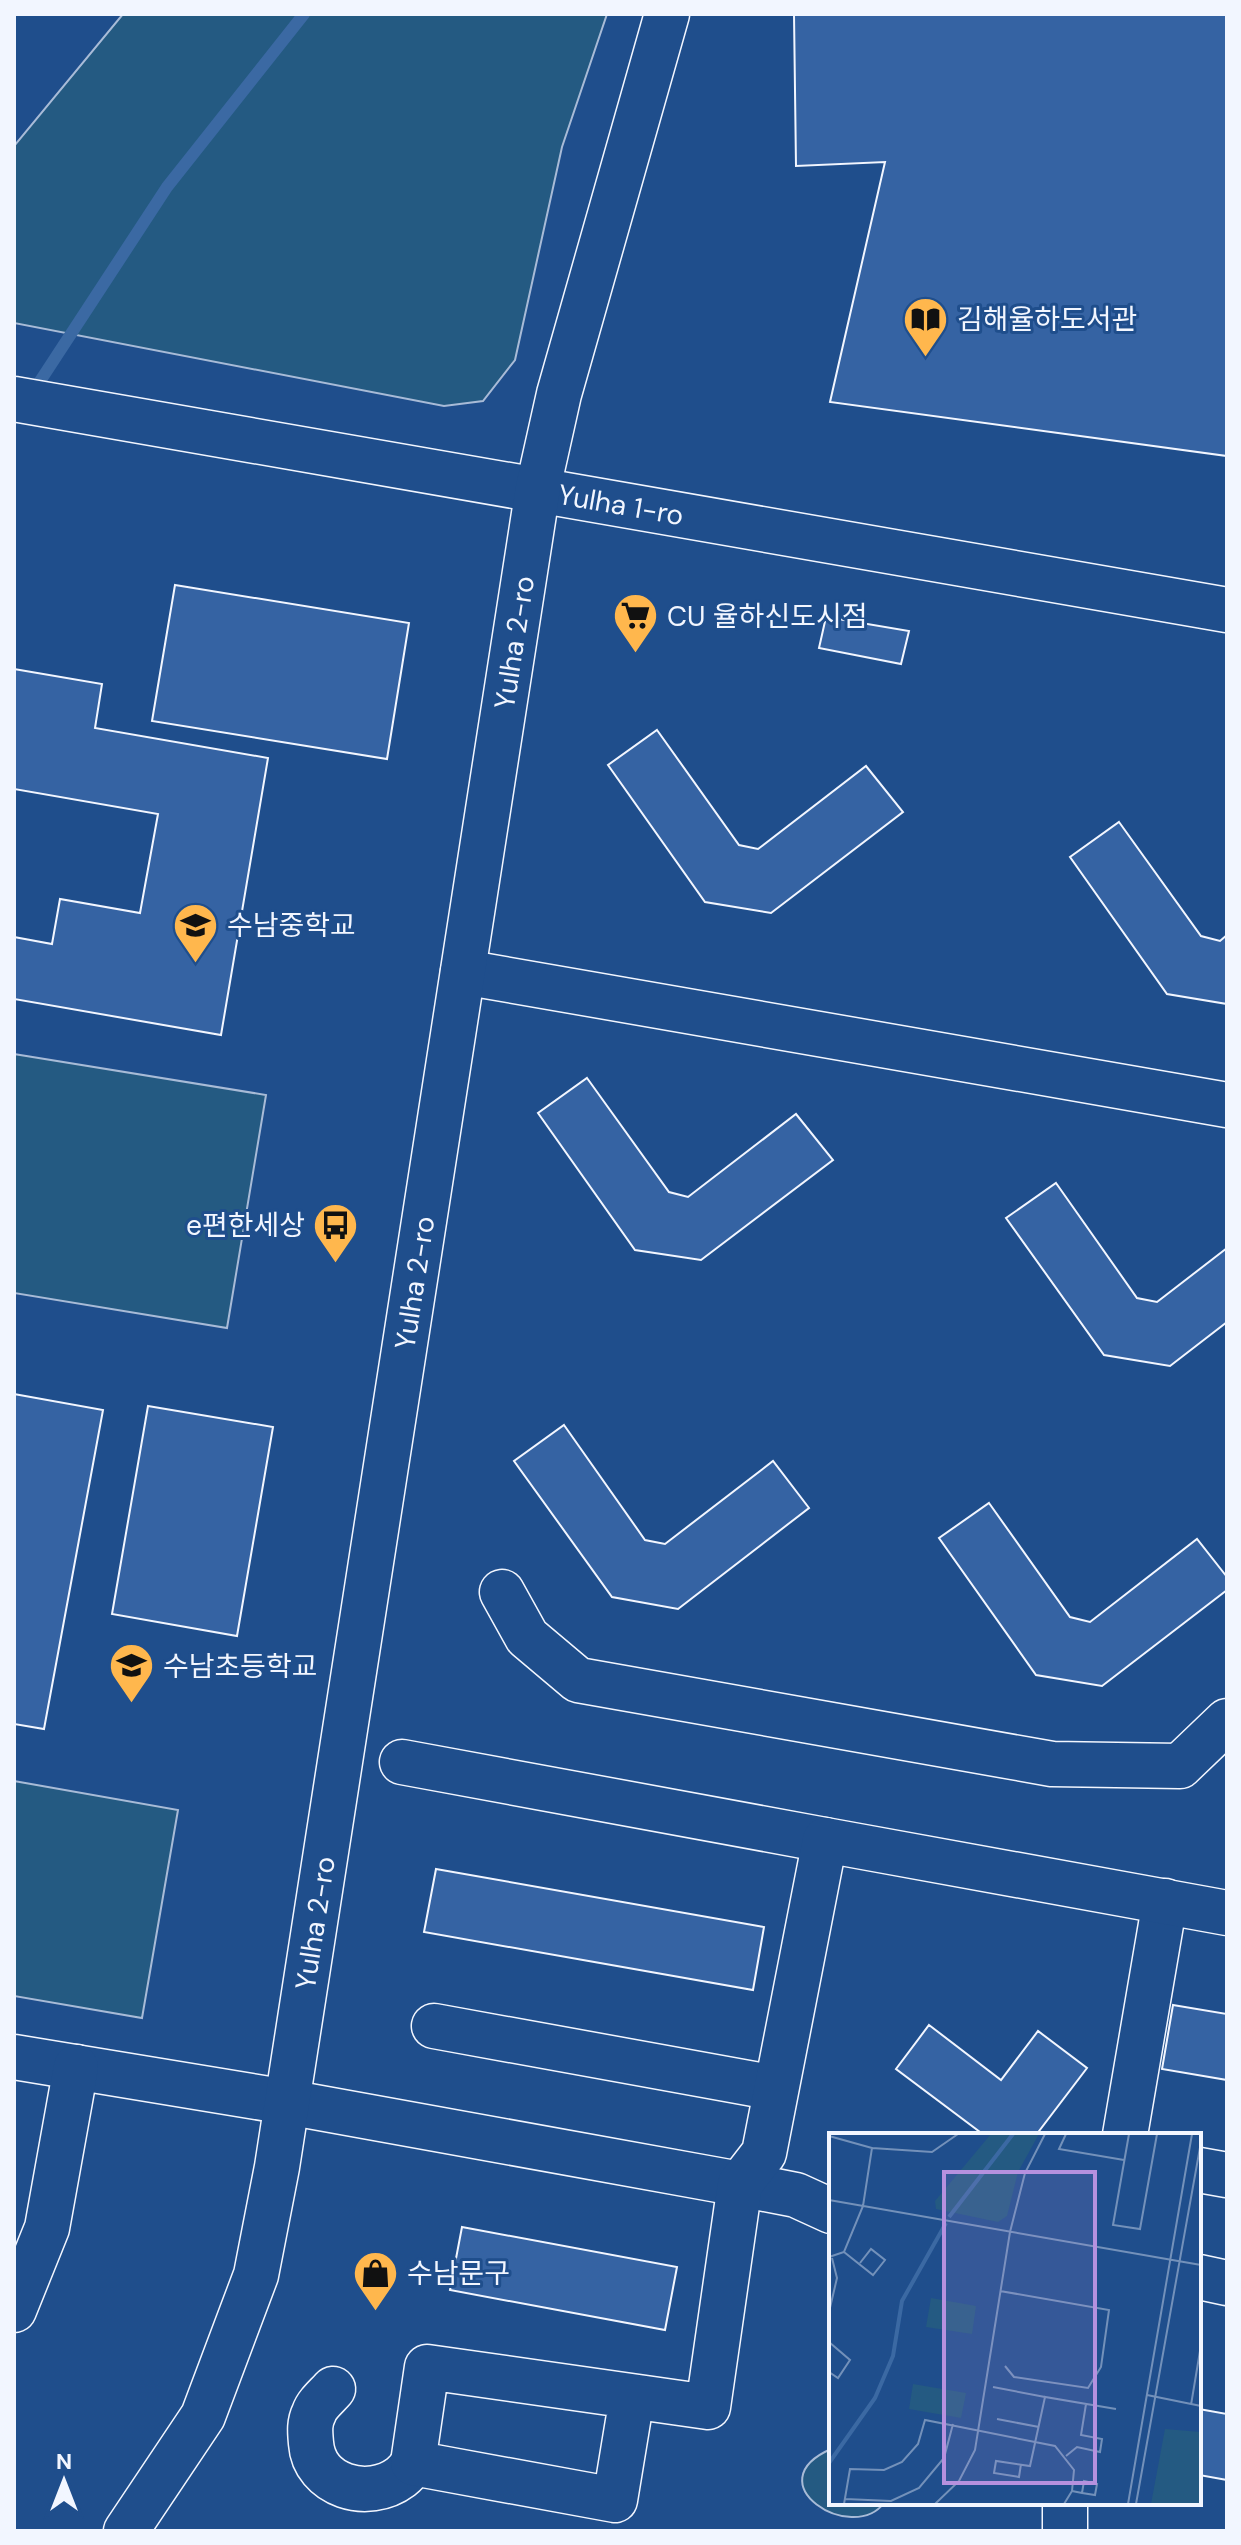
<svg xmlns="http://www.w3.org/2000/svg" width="1241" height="2545" font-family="'DM Sans','Noto Sans KR',sans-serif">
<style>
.green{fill:#245a82;stroke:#a8bbd7;stroke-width:2}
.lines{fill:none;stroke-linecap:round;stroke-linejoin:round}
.stream{stroke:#3b69a3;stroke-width:12}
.building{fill:#3563a3;stroke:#f2f6ff;stroke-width:2}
.minor-casing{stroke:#f2f6ff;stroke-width:47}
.minor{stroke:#1f4e8c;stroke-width:44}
.labels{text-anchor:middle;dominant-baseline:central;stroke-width:6;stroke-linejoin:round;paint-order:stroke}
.poi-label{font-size:28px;fill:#f2f6ff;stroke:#1f4e8c;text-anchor:start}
.street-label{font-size:28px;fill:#f2f6ff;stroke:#1f4e8c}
.inset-river{fill:none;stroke:#3b69a3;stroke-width:4}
.inset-road{fill:none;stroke:#7391ba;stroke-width:2}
.view{fill:#b691df;fill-opacity:0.15;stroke:#b691df;stroke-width:4}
.inset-edge{fill:none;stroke:#f2f6ff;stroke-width:4}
</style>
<rect width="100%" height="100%" fill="#1f4e8c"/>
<g class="green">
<path d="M 123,14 L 607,14 L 562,147 L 515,360 L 483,401 L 444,406 L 14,323 L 14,146 Z"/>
<path d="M 14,1054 L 266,1095 L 227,1328 L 14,1293 Z"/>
<path d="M 14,1781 L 178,1810 L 142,2018 L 14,1996 Z"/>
<path d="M 831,2449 L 831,2503 L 884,2503 C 852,2545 754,2483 831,2449 Z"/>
</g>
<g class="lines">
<path class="stream" d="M 31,395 L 167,187 L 304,14"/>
</g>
<g class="building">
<path d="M 794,14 L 1227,14 L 1227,456 L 830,402 L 885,162 L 796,166 Z"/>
<path d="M 175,585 L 409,623 L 387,759 L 152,721 Z"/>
<path d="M 826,617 L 909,631 L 901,664 L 819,648 Z"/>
<path d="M 14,669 L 102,684 L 95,728 L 268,758 L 221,1035 L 14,999 L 14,937 L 52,944 L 60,899 L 140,913 L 158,814 L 14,789 Z"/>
<path d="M 657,730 L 739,845 L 758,849 L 866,766 L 903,812 L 771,913 L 705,902 L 608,765 Z"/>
<path d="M 1119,822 L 1201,936 L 1220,941 L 1227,935 L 1227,1004 L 1167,994 L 1070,857 Z"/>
<path d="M 587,1078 L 669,1192 L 688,1197 L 796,1114 L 833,1160 L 701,1260 L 635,1250 L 538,1113 Z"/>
<path d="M 1056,1183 L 1137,1298 L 1157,1302 L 1227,1248 L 1227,1322 L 1170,1366 L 1104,1355 L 1006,1218 Z"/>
<path d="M 14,1394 L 103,1410 L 44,1729 L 14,1724 Z"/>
<path d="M 148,1406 L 273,1427 L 237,1636 L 112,1614 Z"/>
<path d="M 564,1425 L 645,1540 L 665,1544 L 773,1461 L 809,1508 L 678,1609 L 612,1597 L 514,1461 Z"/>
<path d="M 989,1503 L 1070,1617 L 1090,1622 L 1197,1539 L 1227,1577 L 1227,1590 L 1102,1686 L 1036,1675 L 939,1538 Z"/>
<path d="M 436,1869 L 764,1927 L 753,1990 L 424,1932 Z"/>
<path d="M 1173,2005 L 1227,2014 L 1227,2080 L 1162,2069 Z"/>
<path d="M 929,2025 L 1001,2080 L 1038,2031 L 1087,2068 L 1036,2135 L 984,2135 L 896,2069 Z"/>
<path d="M 462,2227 L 677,2267 L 665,2330 L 450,2290 Z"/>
<path d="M 1199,2409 L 1227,2414 L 1227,2480 L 1199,2475 Z"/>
</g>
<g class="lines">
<defs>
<g id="minor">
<path id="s1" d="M 14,399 L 1227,610"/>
<path d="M 463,972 L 1227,1105"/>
<path d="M 502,1592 L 527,1637 L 578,1680 L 1052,1764 L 1180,1766 L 1227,1721"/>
<path d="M 402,1762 L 825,1840"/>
<path d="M 434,2026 L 776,2088"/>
<path d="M 14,2057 L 287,2102 L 740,2184 L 796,2195 L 831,2211"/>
<path d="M 1125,2135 L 1165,1901"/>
<path d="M 1199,2170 L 1227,2175"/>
<path d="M 1199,2277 L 1227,2283"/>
<path d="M 14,2310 L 47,2228 L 76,2067"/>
<path d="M 333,2389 C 327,2396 317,2404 314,2413 C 309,2423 310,2432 311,2443 C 314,2486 368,2502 401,2477 C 405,2474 410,2468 413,2463"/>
<path d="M 632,2397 L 615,2500 L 413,2463 L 427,2367 L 708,2407 L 740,2184 L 764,2153 L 825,1840 L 1227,1913"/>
<path d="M 1065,2503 L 1065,2531"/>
<path id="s2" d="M 126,2531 L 203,2416 L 256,2275 L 277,2167 L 538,488 L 559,394 L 667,14"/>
</g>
</defs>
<use href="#minor" class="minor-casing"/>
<use href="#minor" class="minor"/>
</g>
<defs>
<symbol id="library-pin" viewBox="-11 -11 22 30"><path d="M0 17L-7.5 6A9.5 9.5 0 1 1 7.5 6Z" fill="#ffb74d" stroke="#1f4e8c"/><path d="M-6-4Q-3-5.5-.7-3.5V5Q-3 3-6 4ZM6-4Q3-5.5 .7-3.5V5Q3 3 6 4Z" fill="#111"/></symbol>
<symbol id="supermarket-pin" viewBox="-11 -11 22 30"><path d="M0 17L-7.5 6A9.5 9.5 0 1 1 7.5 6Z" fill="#ffb74d" stroke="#1f4e8c"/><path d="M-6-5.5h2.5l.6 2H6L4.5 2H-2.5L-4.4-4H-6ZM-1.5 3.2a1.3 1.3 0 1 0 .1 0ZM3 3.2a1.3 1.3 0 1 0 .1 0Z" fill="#111"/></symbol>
<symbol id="school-pin" viewBox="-11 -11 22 30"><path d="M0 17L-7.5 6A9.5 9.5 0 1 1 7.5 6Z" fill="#ffb74d" stroke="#1f4e8c"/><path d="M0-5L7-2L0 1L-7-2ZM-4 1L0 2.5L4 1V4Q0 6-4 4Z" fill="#111"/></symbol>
<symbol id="bus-pin" viewBox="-11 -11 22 30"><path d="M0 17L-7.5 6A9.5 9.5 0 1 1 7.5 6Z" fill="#ffb74d" stroke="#1f4e8c"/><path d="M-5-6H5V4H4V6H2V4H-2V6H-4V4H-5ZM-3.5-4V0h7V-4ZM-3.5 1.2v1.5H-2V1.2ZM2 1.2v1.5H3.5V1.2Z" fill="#111"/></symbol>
<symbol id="shop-pin" viewBox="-11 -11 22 30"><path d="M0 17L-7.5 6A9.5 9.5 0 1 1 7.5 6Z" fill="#ffb74d" stroke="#1f4e8c"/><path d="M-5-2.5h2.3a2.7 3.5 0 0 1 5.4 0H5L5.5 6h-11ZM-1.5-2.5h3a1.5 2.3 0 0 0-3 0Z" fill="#111"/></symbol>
</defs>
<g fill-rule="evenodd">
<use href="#library-pin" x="900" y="294" width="51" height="69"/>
<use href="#supermarket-pin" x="610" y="590" width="51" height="69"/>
<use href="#school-pin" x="170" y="900" width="51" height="69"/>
<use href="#bus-pin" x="310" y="1200" width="51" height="69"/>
<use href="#school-pin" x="106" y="1640" width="51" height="69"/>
<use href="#shop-pin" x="350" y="2248" width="51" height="69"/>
</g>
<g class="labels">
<g class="poi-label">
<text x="957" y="319">김해율하도서관</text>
<text x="667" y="616">CU 율하신도시점</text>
<text x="227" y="925">수남중학교</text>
<text x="305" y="1225" text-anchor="end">e편한세상</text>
<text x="163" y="1666">수남초등학교</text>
<text x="407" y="2273">수남문구</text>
</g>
<g class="street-label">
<text stroke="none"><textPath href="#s1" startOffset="616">Yulha 1-ro</textPath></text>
<text stroke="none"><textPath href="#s2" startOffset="1942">Yulha 2-ro</textPath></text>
<text stroke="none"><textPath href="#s2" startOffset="1294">Yulha 2-ro</textPath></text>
<text stroke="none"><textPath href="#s2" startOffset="646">Yulha 2-ro</textPath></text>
</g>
</g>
<g transform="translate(829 2133)">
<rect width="372" height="372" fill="#1f4e8c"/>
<path d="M 162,1 L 210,1 L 189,39 L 178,83 L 169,89 L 107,76 L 106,68 ZM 102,165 L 147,173 L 143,201 L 97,194 ZM 84,251 L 137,260 L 132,285 L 80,276 ZM 336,296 L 372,299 L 372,371 L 322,371 Z" fill="#245a82"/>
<path class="inset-river" d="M 120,84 L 184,1M 0,330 L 46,265 L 64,223 L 73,168 L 117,90"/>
<path class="inset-road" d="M 237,1 L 230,16 L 295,27M 300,1 L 284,92 L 311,96 L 328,1M 0,3 L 43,15 L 34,73 L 15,119 L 0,124M 43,15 L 103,19 L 129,1M 0,67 L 372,132M 15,119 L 44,142 L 56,127 L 42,116 L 31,130M 171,158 L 280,177 L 272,234 L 259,255 L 185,244 L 176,233M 0,179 L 8,145 L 3,125M 0,209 L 21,227 L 9,245 L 0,239M 164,254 L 216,264M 318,262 L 372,273M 362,272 L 372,212M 168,286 L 210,294M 237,323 L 248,314 L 271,319 L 273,306 L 252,302 L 257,271M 192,331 L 190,344 L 165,340 L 167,328 L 201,333 L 216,264 L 287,276M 243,358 L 253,360 L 266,362 L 268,351 L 255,348 L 253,360M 16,366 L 62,368 L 90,355 L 115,325 L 124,291M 15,371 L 21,336 L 55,337 L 73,329 L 89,311 L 96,287 L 226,313 L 245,337 L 243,358 L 235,371M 106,371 L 130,348 L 146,317 L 181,99 L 196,40 L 216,1M 299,371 L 363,1M 307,371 L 372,9"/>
<path class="view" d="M 115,39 L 266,39 L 266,350 L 115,350 Z"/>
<rect width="372" height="372" class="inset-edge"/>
</g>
<rect width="1241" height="2545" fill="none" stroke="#f2f6ff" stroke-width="32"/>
<g transform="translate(64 2481)" stroke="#1f4e8c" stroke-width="6" paint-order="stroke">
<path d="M0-6L14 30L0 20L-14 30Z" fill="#f2f6ff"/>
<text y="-12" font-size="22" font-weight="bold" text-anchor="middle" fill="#f2f6ff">N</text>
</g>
</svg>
